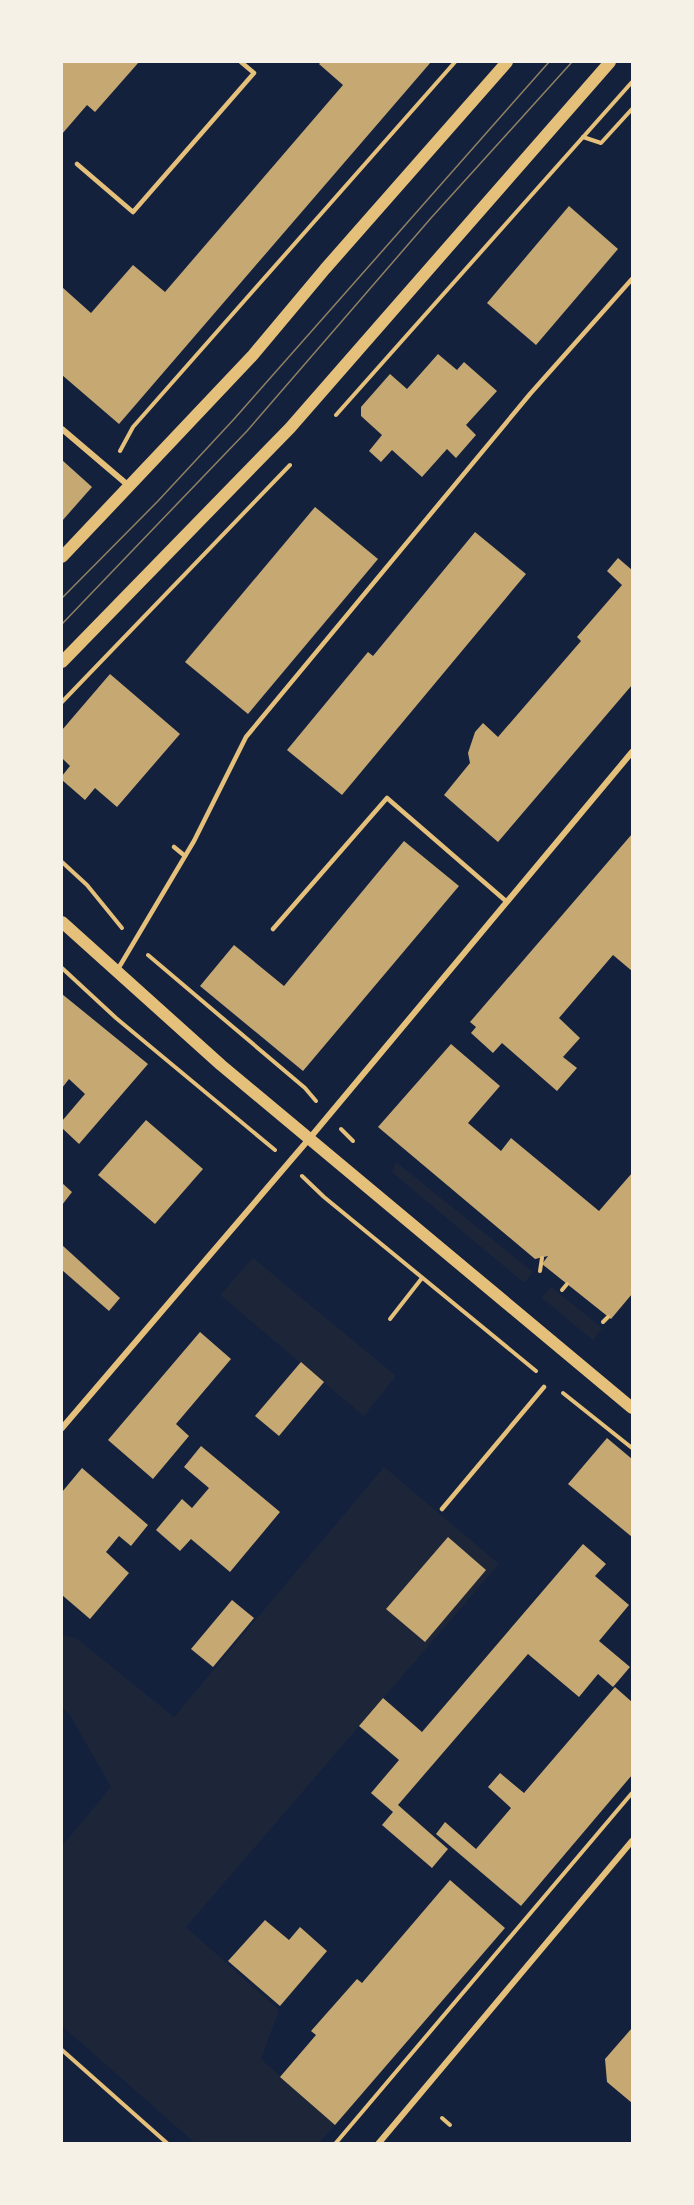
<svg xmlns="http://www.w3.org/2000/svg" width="694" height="2205" font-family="'Varela Round',sans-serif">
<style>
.green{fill:#1d2539}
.building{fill:#c6a872}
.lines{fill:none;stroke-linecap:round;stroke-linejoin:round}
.path{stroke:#e5c07b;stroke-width:4}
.service{stroke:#e5c07b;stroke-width:4.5}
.minor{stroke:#e5c07b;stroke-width:6}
.secondary{stroke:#e5c07b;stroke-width:12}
.tram{stroke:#918062;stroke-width:1.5}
</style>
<rect width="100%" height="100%" fill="#14213d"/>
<g class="green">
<path d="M 396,1162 L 533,1272 L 524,1283 L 392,1172 Z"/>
<path d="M 253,1258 L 396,1376 L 364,1416 L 220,1295 Z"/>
<path d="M 551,1287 L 602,1328 L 593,1340 L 542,1298 Z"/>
<path d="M 384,1467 L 499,1564 L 186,1927 L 279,2010 L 261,2059 L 335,2125 L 319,2143 L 195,2143 L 62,2026 L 62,1846 L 111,1787 L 70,1715 L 62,1707 L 62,1635 L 76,1638 L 174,1717 Z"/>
</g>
<g class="building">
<path d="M 62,62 L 139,62 L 95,112 L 87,105 L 62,134 Z"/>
<path d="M 321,62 L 431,62 L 119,424 L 62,375 L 62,287 L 91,313 L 133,265 L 165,292 L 343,85 L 319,64 Z"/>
<path d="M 569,206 L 618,249 L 536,345 L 487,303 Z"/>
<path d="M 438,354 L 457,370 L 464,362 L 497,391 L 466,425 L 476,435 L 456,458 L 447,449 L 422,477 L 392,450 L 381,462 L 369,451 L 382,435 L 361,416 L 361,407 L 390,374 L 407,389 Z"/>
<path d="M 62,460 L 92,487 L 62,521 Z"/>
<path d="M 315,507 L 378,559 L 248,714 L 185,662 Z"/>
<path d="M 475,532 L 526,574 L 342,795 L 287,750 L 368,652 L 373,656 Z"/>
<path d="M 618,558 L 632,570 L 632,685 L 498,842 L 444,795 L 470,763 L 468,753 L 475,732 L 483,723 L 498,737 L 581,641 L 577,637 L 622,585 L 607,571 Z"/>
<path d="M 110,674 L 180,734 L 117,807 L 95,788 L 85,800 L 62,780 L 62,776 L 70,766 L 62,758 L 62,730 Z"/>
<path d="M 632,834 L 632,971 L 613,955 L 559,1018 L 580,1038 L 563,1057 L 577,1068 L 557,1091 L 502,1043 L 493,1053 L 471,1033 L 476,1027 L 470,1022 Z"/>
<path d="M 404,841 L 459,886 L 303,1071 L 200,986 L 234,945 L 284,986 Z"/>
<path d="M 62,994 L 148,1064 L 79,1144 L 62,1128 L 62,1121 L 85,1094 L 69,1079 L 62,1088 Z"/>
<path d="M 451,1044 L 500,1086 L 468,1123 L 501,1151 L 511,1138 L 599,1211 L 632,1173 L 632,1294 L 611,1319 L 542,1264 L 548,1256 L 535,1259 L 378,1127 Z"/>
<path d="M 146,1120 L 203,1169 L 155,1224 L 98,1175 Z"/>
<path d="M 62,1183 L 72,1192 L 62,1205 Z"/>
<path d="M 62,1245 L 120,1298 L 109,1311 L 62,1270 Z"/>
<path d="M 200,1332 L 231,1359 L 176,1424 L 189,1436 L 153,1479 L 108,1440 Z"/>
<path d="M 301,1362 L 324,1382 L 279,1436 L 255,1416 Z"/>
<path d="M 607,1438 L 632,1459 L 632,1537 L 568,1484 Z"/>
<path d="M 201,1446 L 280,1512 L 230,1572 L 191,1539 L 180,1551 L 156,1530 L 182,1499 L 192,1508 L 209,1488 L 184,1467 Z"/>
<path d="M 82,1468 L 148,1525 L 131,1546 L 119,1536 L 106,1552 L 129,1573 L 90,1619 L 62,1595 L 62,1492 Z"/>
<path d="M 448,1537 L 486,1570 L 425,1642 L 386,1609 Z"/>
<path d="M 583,1544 L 606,1564 L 595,1576 L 629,1605 L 599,1641 L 630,1667 L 613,1687 L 598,1674 L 579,1697 L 528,1654 L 398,1805 L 448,1849 L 432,1868 L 382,1825 L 393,1812 L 371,1793 L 399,1760 L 359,1726 L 383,1698 L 422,1732 Z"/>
<path d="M 232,1600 L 254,1618 L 213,1667 L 191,1649 Z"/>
<path d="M 615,1687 L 632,1702 L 632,1775 L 521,1906 L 436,1834 L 445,1822 L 476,1849 L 511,1808 L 488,1787 L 500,1773 L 524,1793 Z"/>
<path d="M 450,1880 L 505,1928 L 335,2125 L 280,2077 L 316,2035 L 311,2031 L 357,1979 L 362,1983 Z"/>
<path d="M 265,1920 L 289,1940 L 300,1927 L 327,1951 L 280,2006 L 228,1961 Z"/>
<path d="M 632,2028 L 632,2103 L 607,2082 L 605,2059 Z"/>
</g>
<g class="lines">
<g class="path">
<path d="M 583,137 L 601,143 L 632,109"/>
<path d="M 336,415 L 632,82"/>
<path d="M 120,451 L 133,427 L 455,62"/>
<path d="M 62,702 L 290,465"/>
<path d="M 62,862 L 87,885 L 122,928"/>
<path d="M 148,955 L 305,1088 L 316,1101"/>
<path d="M 62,968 L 116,1018 L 275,1150"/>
<path d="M 341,1129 L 353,1141"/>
<path d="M 302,1176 L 324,1197 L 536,1371"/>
<path d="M 540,1271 L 542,1258"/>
<path d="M 562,1290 L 567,1284"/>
<path d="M 390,1319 L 422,1278"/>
<path d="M 603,1322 L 608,1317"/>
<path d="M 563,1393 L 632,1448"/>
<path d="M 62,2050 L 168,2144"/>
<path d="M 442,2118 L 450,2125"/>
<path d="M 335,2144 L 632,1793"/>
</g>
<g class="service">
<path d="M 77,164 L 133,212 L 254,73 L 241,62"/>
<path d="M 174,847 L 185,856"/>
<path d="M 273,929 L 387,798 L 507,902"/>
<path d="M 118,969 L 194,841 L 246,737 L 530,394 L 632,279"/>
<path d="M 442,1509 L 544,1387"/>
</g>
<g class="minor">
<path d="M 62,429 L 129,486"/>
<path d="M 62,1428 L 309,1139 L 632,752"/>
<path d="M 378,2144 L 632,1841"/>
</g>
<g class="secondary">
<path d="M 62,557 L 253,355 L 325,269 L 507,62"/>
<path d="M 62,662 L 290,428 L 610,62"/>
<path d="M 62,922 L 221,1065 L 632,1408"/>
</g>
<g class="tram">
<path d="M 62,598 L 158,501 L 235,418 L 549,62"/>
<path d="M 62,624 L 247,431 L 431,218 L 572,62"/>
</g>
</g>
<rect width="694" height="2205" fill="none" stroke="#f6f1e7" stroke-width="126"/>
</svg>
